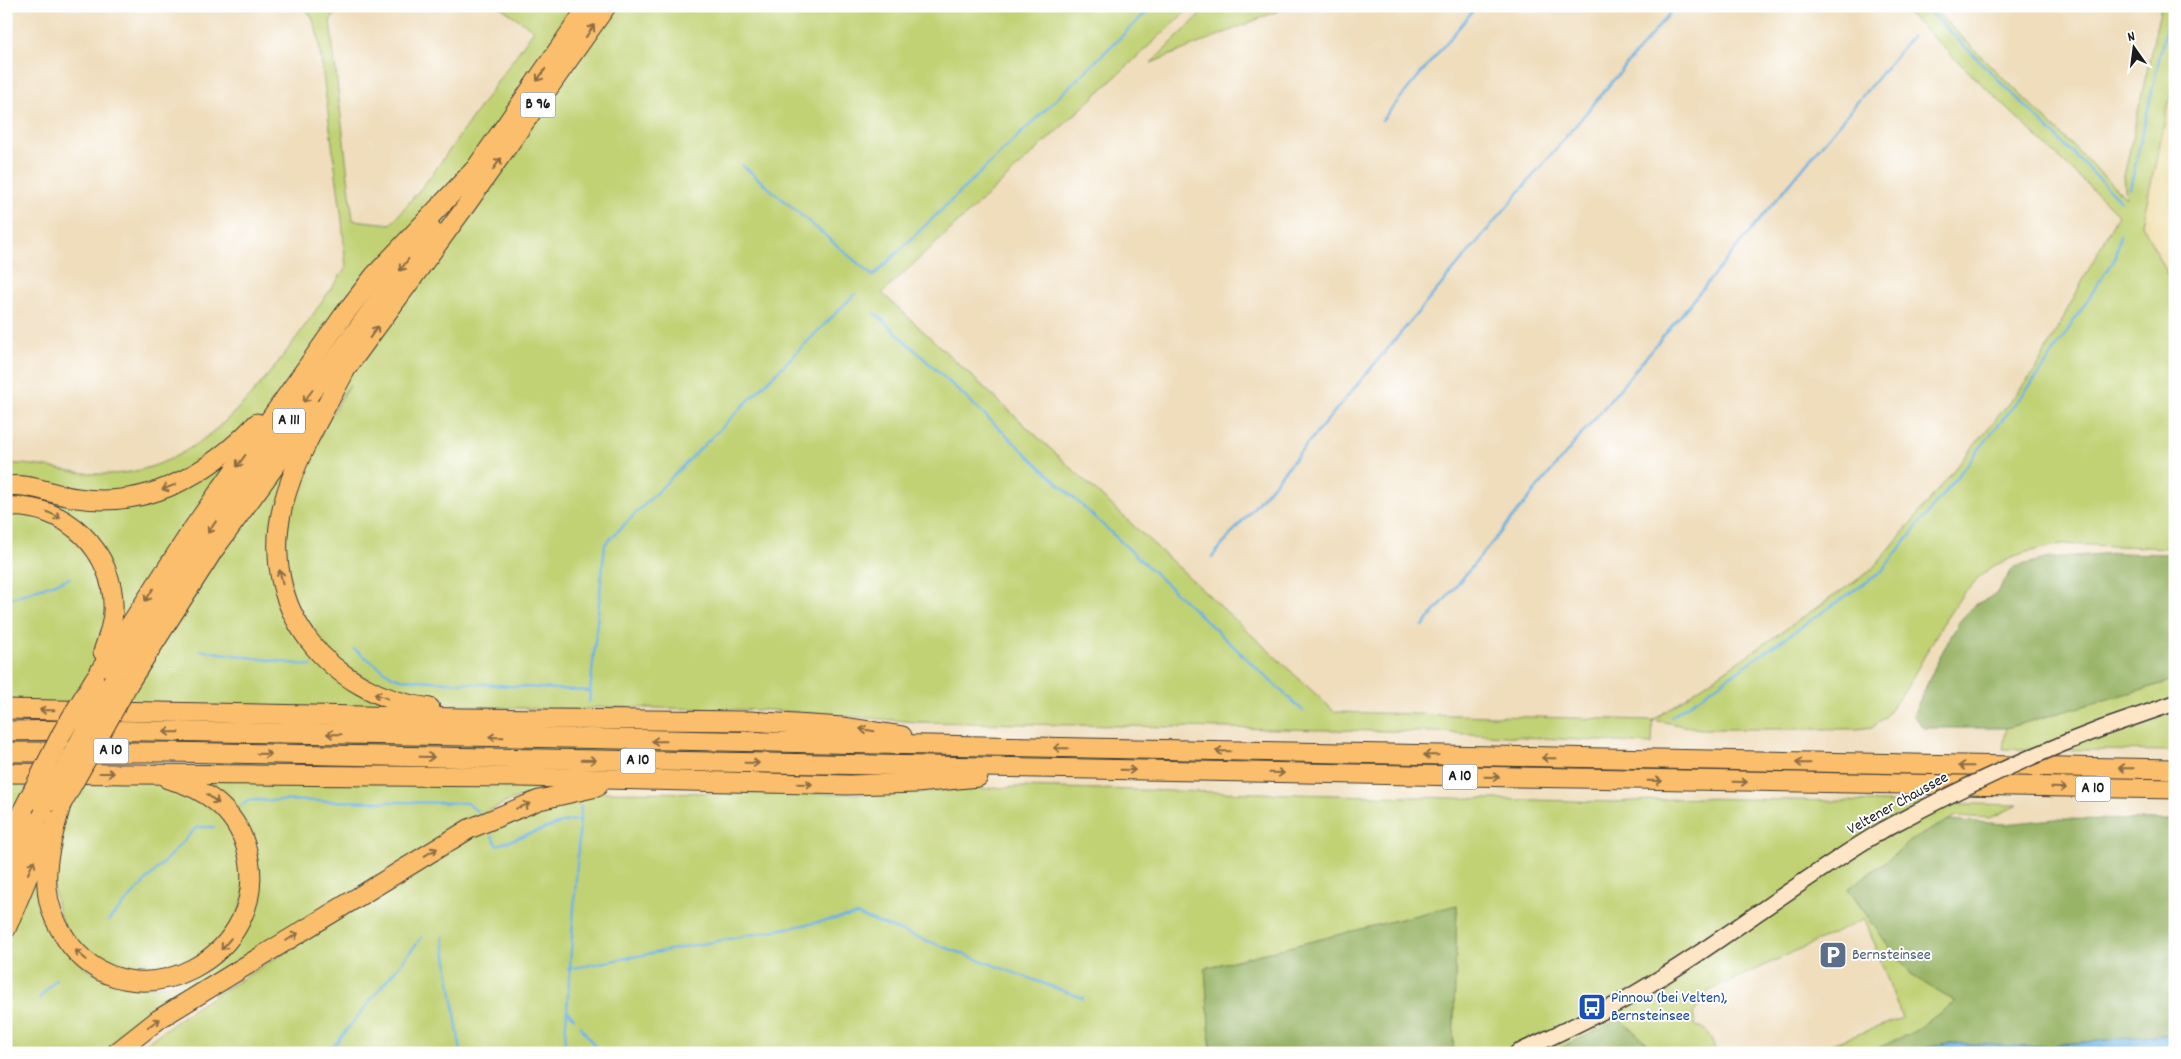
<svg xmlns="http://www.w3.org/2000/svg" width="2181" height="1059" font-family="Dekko,sans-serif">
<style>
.green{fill:#c1d275;stroke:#6e7748}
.forest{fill:#98b466;stroke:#5a6841}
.sand{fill:#eeda9e;stroke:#857b5d}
.water{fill:#6bb3e2;stroke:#44687f}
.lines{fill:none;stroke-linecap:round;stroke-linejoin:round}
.stream{stroke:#6bb3e2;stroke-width:2.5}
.secondary-casing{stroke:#3c3934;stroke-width:18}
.trunk-casing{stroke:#3c3934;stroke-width:20}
.motorway-casing{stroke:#3c3934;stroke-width:21}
.secondary{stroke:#fde5c5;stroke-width:15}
.trunk{stroke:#fabe6d;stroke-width:18}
.motorway{stroke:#fabe6d;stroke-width:19}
.secondary-bridge-casing{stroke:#3c3934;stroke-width:18;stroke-linecap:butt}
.motorway-bridge-casing{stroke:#3c3934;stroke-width:21;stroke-linecap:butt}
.secondary-bridge{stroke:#fde5c5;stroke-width:15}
.motorway-bridge{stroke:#fabe6d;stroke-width:19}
.oneway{stroke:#8b6d44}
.labels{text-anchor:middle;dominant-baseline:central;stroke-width:4;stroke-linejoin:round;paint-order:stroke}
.shield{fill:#fff;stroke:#606060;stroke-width:1}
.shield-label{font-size:15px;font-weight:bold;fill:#1c1c1c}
.street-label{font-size:16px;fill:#1c1c1c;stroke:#fff}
.service-label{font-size:16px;fill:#4e5e75;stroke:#fff;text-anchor:start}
.transit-label{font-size:16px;fill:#164399;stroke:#fff;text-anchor:start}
</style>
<rect width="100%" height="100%" fill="#fff"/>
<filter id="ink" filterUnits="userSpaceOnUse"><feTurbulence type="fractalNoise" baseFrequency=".02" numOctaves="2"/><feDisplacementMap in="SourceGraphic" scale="10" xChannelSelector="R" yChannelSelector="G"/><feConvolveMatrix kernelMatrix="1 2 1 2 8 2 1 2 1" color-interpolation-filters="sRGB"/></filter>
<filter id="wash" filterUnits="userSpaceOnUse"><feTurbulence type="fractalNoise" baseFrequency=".0096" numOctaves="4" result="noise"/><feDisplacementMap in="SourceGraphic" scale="20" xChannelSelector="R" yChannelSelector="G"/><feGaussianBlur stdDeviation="1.12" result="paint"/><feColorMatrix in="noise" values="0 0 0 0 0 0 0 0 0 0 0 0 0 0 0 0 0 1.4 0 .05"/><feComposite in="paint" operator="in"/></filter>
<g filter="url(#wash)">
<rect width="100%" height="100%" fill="#efddbc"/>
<g class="green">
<path d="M 303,6 L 341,6 L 330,21 L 353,220 L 391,224 L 431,176 L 534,30 L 499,6 L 1192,6 L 882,293 L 1335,712 L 1653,720 L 1873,569 L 2035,371 L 2118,214 L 1900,6 L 1930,6 L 2126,198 L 2124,176 L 2161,6 L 2175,6 L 2175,76 L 2142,224 L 2175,288 L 2175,548 L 2062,544 L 2023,553 L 1991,567 L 1964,592 L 1942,625 L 1907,687 L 1884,718 L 1873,727 L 1857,729 L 1700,729 L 1653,720 L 1652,744 L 1433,732 L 917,722 L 771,710 L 599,707 L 582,710 L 484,707 L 436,703 L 395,695 L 328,655 L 294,601 L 284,551 L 290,502 L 327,421 L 350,385 L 305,440 L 276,515 L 301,638 L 417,712 L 66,713 L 6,718 L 6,464 C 42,462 76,476 112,474 C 220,469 288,346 346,268 L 342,220 L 318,36 L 312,17 Z"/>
<path d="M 1209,6 L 1290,6 L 1151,63 Z"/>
<path d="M 2175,680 L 2175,751 L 2003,749 L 2006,728 Z"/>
<path d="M 6,738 L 126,738 L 2063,775 L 2063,780 L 6,745 Z"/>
<path d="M 181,776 L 570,783 L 507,802 L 476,817 L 177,997 L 120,1035 L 102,1053 L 6,1053 L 6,779 L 31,778 L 21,798 L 78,794 L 86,777 C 120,778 156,778 187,790 C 210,799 227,818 237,840 C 277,934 158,1019 84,950 C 53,921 49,885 57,846 C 52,851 44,860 41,867 C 35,884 44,911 51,926 C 64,952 86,973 114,981 C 245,1020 321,833 181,776 Z"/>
<path d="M 1017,787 L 1612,802 L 1697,798 L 2018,805 L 1990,818 L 1956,816 L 1908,842 L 1898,852 L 1848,889 L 1890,948 L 1913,976 L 1955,1002 L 1915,1031 L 1867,1053 L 1808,1053 L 1902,1018 L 1865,919 L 1709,991 L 1693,1014 L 1696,1026 C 1710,1029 1712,1041 1716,1053 L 1658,1053 L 1620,1019 L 1551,1053 L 1453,1053 L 1457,905 L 1205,968 L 1211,1053 L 133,1053 L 193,1009 L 487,828 L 529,810 L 593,792 L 875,794 Z"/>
</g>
<g class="forest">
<path d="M 2115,553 L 2175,554 L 2175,680 L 2006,728 L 1924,728 L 1913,715 L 1939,658 L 1959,622 L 1974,605 L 1995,595 L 2014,567 L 2049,558 Z"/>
<path d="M 2055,819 L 2175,820 L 2175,1034 L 2029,1047 L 1948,1043 L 1926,1047 L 1925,1053 L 1867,1053 L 1915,1031 L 1955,1002 L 1913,976 L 1890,948 L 1848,889 L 1898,852 L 1908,842 L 1949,820 L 2005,824 Z"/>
<path d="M 1457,905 L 1453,1053 L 1211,1053 L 1205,968 Z"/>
<path d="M 1620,1019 L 1658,1053 L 1551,1053 Z"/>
</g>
<path class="sand" d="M 2175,76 L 2175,288 L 2142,224 Z"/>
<path class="water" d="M 2175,1034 L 2175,1053 L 1925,1053 L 1925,1047 L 1948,1043 L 2029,1047 Z"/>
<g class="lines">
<g class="stream">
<path d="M 1924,6 L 2121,201"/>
<path d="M 1382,120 L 1477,6"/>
<path d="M 742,165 L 873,276 L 1153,6"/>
<path d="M 2130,189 L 2171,6"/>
<path d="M 875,313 L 1303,711"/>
<path d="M 1212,557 L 1676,6"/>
<path d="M 6,600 L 70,578"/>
<path d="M 1423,626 L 1912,36"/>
<path d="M 354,649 L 392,676 L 401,679 L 590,691"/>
<path d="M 199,650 L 311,666"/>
<path d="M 589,702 L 605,544 L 855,294"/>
<path d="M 1671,717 L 1881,572 L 2040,373 L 2116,256 L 2120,235"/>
<path d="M 240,806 L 250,800 L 467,803 L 477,811"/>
<path d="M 492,836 L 497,845 L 567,821 L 579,820"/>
<path d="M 108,921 L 197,827 L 214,827"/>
<path d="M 443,936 L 461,1053"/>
<path d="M 568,969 L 857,915 L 1083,998"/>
<path d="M 39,999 L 56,979"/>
<path d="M 567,1010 L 574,1018"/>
<path d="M 580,1026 L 600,1053"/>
<path d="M 328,1053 L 422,937"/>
<path d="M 564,1053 L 581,806"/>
</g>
</g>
</g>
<g filter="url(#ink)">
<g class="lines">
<defs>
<g id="secondary">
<path d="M 2103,728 L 2175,703"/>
<path d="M 1517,1053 C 1555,1035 1593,1018 1629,997 C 1717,946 1796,882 1883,830"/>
</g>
<g id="trunk">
<path d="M 474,170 L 588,6"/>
<path d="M 345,371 L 468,203 L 607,6"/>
</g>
<g id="motorway">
<path d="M 345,371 C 323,413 295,458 283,505 C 257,608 329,695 430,708"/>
<path d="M 6,486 C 32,483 53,495 77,498 C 149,509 210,473 257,423"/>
<path d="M 6,507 C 65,502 116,552 113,611 C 113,625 107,639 103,652"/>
<path d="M 94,680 L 194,527 L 343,316 L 374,276 L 474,170"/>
<path d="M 113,680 L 170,588 L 212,527 L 431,229"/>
<path d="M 130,681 L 213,551 L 316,410"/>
<path d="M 6,709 L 463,718 L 749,721 L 843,727 L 902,736"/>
<path d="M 6,731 L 81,730 L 408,735 L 2175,769"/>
<path d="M 6,752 L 166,752 L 2175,789"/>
<path d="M 6,773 L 522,777 L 849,785 L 917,783 L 978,777"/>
<path d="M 61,805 C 54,831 45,859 47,887 C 48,906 55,923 66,939 C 130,1033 279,955 246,847 C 235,810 205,788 168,779"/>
<path d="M 6,847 L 24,808"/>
<path d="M 6,888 L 28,837 L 44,807"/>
<path d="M 6,929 L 46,833"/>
<path d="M 116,1053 L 159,1019 L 469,829 L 539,800 L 597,787"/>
</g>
</defs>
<use href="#secondary" class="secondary-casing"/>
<use href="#trunk" class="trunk-casing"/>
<use href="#motorway" class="motorway-casing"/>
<use href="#secondary" class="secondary"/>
<use href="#trunk" class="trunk"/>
<use href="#motorway" class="motorway"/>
<defs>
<path id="secondary-bridge" d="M 1883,830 C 1954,791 2026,757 2103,728"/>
<g id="motorway-bridge">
<path d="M 61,805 L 130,681"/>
<path d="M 44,807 L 113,680"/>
<path d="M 24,808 L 62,733 L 94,680"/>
</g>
</defs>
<use href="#secondary-bridge" class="secondary-bridge-casing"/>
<use href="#motorway-bridge" class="motorway-bridge-casing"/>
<use href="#secondary-bridge" class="secondary-bridge"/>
<use href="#motorway-bridge" class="motorway-bridge"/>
</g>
<defs><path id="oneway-shaft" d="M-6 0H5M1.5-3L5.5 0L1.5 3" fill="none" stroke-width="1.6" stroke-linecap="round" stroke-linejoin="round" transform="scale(1.25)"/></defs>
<g class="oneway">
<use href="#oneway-shaft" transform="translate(590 31) rotate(-56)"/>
<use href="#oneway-shaft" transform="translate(541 75) rotate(125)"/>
<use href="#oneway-shaft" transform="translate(497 164) rotate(-55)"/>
<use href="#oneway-shaft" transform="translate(404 265) rotate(126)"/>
<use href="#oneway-shaft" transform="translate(374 332) rotate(-54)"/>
<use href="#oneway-shaft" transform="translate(308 396) rotate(127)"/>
<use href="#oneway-shaft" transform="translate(241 461) rotate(126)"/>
<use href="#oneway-shaft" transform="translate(169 487) rotate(159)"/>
<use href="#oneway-shaft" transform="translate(54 515) rotate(24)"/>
<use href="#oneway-shaft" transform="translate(212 527) rotate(125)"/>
<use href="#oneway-shaft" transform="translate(281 577) rotate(-102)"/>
<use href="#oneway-shaft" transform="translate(149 595) rotate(123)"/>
<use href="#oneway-shaft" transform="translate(381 696) rotate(-160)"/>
<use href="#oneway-shaft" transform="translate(47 710) rotate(-179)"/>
<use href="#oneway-shaft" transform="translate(867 730) rotate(-171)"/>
<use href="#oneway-shaft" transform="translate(171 732) rotate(-179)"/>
<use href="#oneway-shaft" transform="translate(334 734) rotate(-179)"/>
<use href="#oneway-shaft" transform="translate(496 737) rotate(-179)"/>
<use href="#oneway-shaft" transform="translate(659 741) rotate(-179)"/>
<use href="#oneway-shaft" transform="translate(1061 748) rotate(-179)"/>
<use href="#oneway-shaft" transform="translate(1223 751) rotate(-179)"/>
<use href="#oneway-shaft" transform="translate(264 754) rotate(1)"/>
<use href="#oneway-shaft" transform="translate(1431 755) rotate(-179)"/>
<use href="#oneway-shaft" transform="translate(427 757) rotate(1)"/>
<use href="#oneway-shaft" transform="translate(1549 758) rotate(-179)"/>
<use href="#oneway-shaft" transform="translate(589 760) rotate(1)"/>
<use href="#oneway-shaft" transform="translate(752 763) rotate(1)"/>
<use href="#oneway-shaft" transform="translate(1803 763) rotate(-179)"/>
<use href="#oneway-shaft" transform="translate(1966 766) rotate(-179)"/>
<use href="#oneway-shaft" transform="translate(2126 768) rotate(-179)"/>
<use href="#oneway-shaft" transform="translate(1128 770) rotate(1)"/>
<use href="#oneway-shaft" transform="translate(107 773)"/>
<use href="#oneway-shaft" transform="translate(1277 773) rotate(1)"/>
<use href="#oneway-shaft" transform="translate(1492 777) rotate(1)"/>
<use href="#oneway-shaft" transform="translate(1655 781) rotate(1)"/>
<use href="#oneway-shaft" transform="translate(1740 782) rotate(1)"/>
<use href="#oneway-shaft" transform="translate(805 784) rotate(1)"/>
<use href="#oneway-shaft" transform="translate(2059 788) rotate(1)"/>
<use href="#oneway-shaft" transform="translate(213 799) rotate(38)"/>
<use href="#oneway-shaft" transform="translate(523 806) rotate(-20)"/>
<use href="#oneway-shaft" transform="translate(431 852) rotate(-31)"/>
<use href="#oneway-shaft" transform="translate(31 867) rotate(-66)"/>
<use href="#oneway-shaft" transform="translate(292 937) rotate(-32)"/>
<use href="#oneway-shaft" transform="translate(226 944) rotate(130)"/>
<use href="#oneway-shaft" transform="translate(81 955) rotate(-139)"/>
<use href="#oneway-shaft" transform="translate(154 1023) rotate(-34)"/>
</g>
</g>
<defs>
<symbol id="parking-square" viewBox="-11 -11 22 22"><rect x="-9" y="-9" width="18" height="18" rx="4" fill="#5c6f8a" stroke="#fff"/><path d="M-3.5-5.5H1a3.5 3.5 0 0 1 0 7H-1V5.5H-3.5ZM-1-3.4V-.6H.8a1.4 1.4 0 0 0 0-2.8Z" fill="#fff"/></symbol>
<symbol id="bus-square" viewBox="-11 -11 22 22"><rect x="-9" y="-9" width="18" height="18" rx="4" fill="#1a4fb4" stroke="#fff"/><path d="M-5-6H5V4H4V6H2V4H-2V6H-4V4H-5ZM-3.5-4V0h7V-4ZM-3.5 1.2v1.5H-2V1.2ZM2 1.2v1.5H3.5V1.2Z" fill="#fff"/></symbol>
</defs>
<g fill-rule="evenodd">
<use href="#parking-square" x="1817" y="939" width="32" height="32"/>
<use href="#bus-square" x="1576" y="991" width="32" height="32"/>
</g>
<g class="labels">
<g class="shield">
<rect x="520.5" y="92.5" width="35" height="25" rx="4"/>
<rect x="273" y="408.5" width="32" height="25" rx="4"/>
<rect x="93.5" y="738.5" width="35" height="25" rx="4"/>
<rect x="620.5" y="748.5" width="35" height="25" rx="4"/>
<rect x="1442.5" y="764.5" width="35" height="25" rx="4"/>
<rect x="2075.5" y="776.5" width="35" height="25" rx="4"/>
</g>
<g class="shield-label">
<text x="538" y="105">B 96</text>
<text x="289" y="421">A 111</text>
<text x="111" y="751">A 10</text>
<text x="638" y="761">A 10</text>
<text x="1460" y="777">A 10</text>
<text x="2093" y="789">A 10</text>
</g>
<g class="street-label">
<text transform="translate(1898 804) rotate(-29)">Veltener Chaussee</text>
</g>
<g class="service-label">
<text x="1852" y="955">Bernsteinsee</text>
</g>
<g class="transit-label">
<text x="1611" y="998">Pinnow (bei Velten),<tspan x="1611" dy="18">Bernsteinsee</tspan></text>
</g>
</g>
<rect width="2181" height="1059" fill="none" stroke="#fff" stroke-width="25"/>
<g transform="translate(2134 48) rotate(346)" stroke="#ffffff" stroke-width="4" paint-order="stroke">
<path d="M0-4L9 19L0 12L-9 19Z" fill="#1c1c1c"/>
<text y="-8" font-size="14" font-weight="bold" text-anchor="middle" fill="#1c1c1c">N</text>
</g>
</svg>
